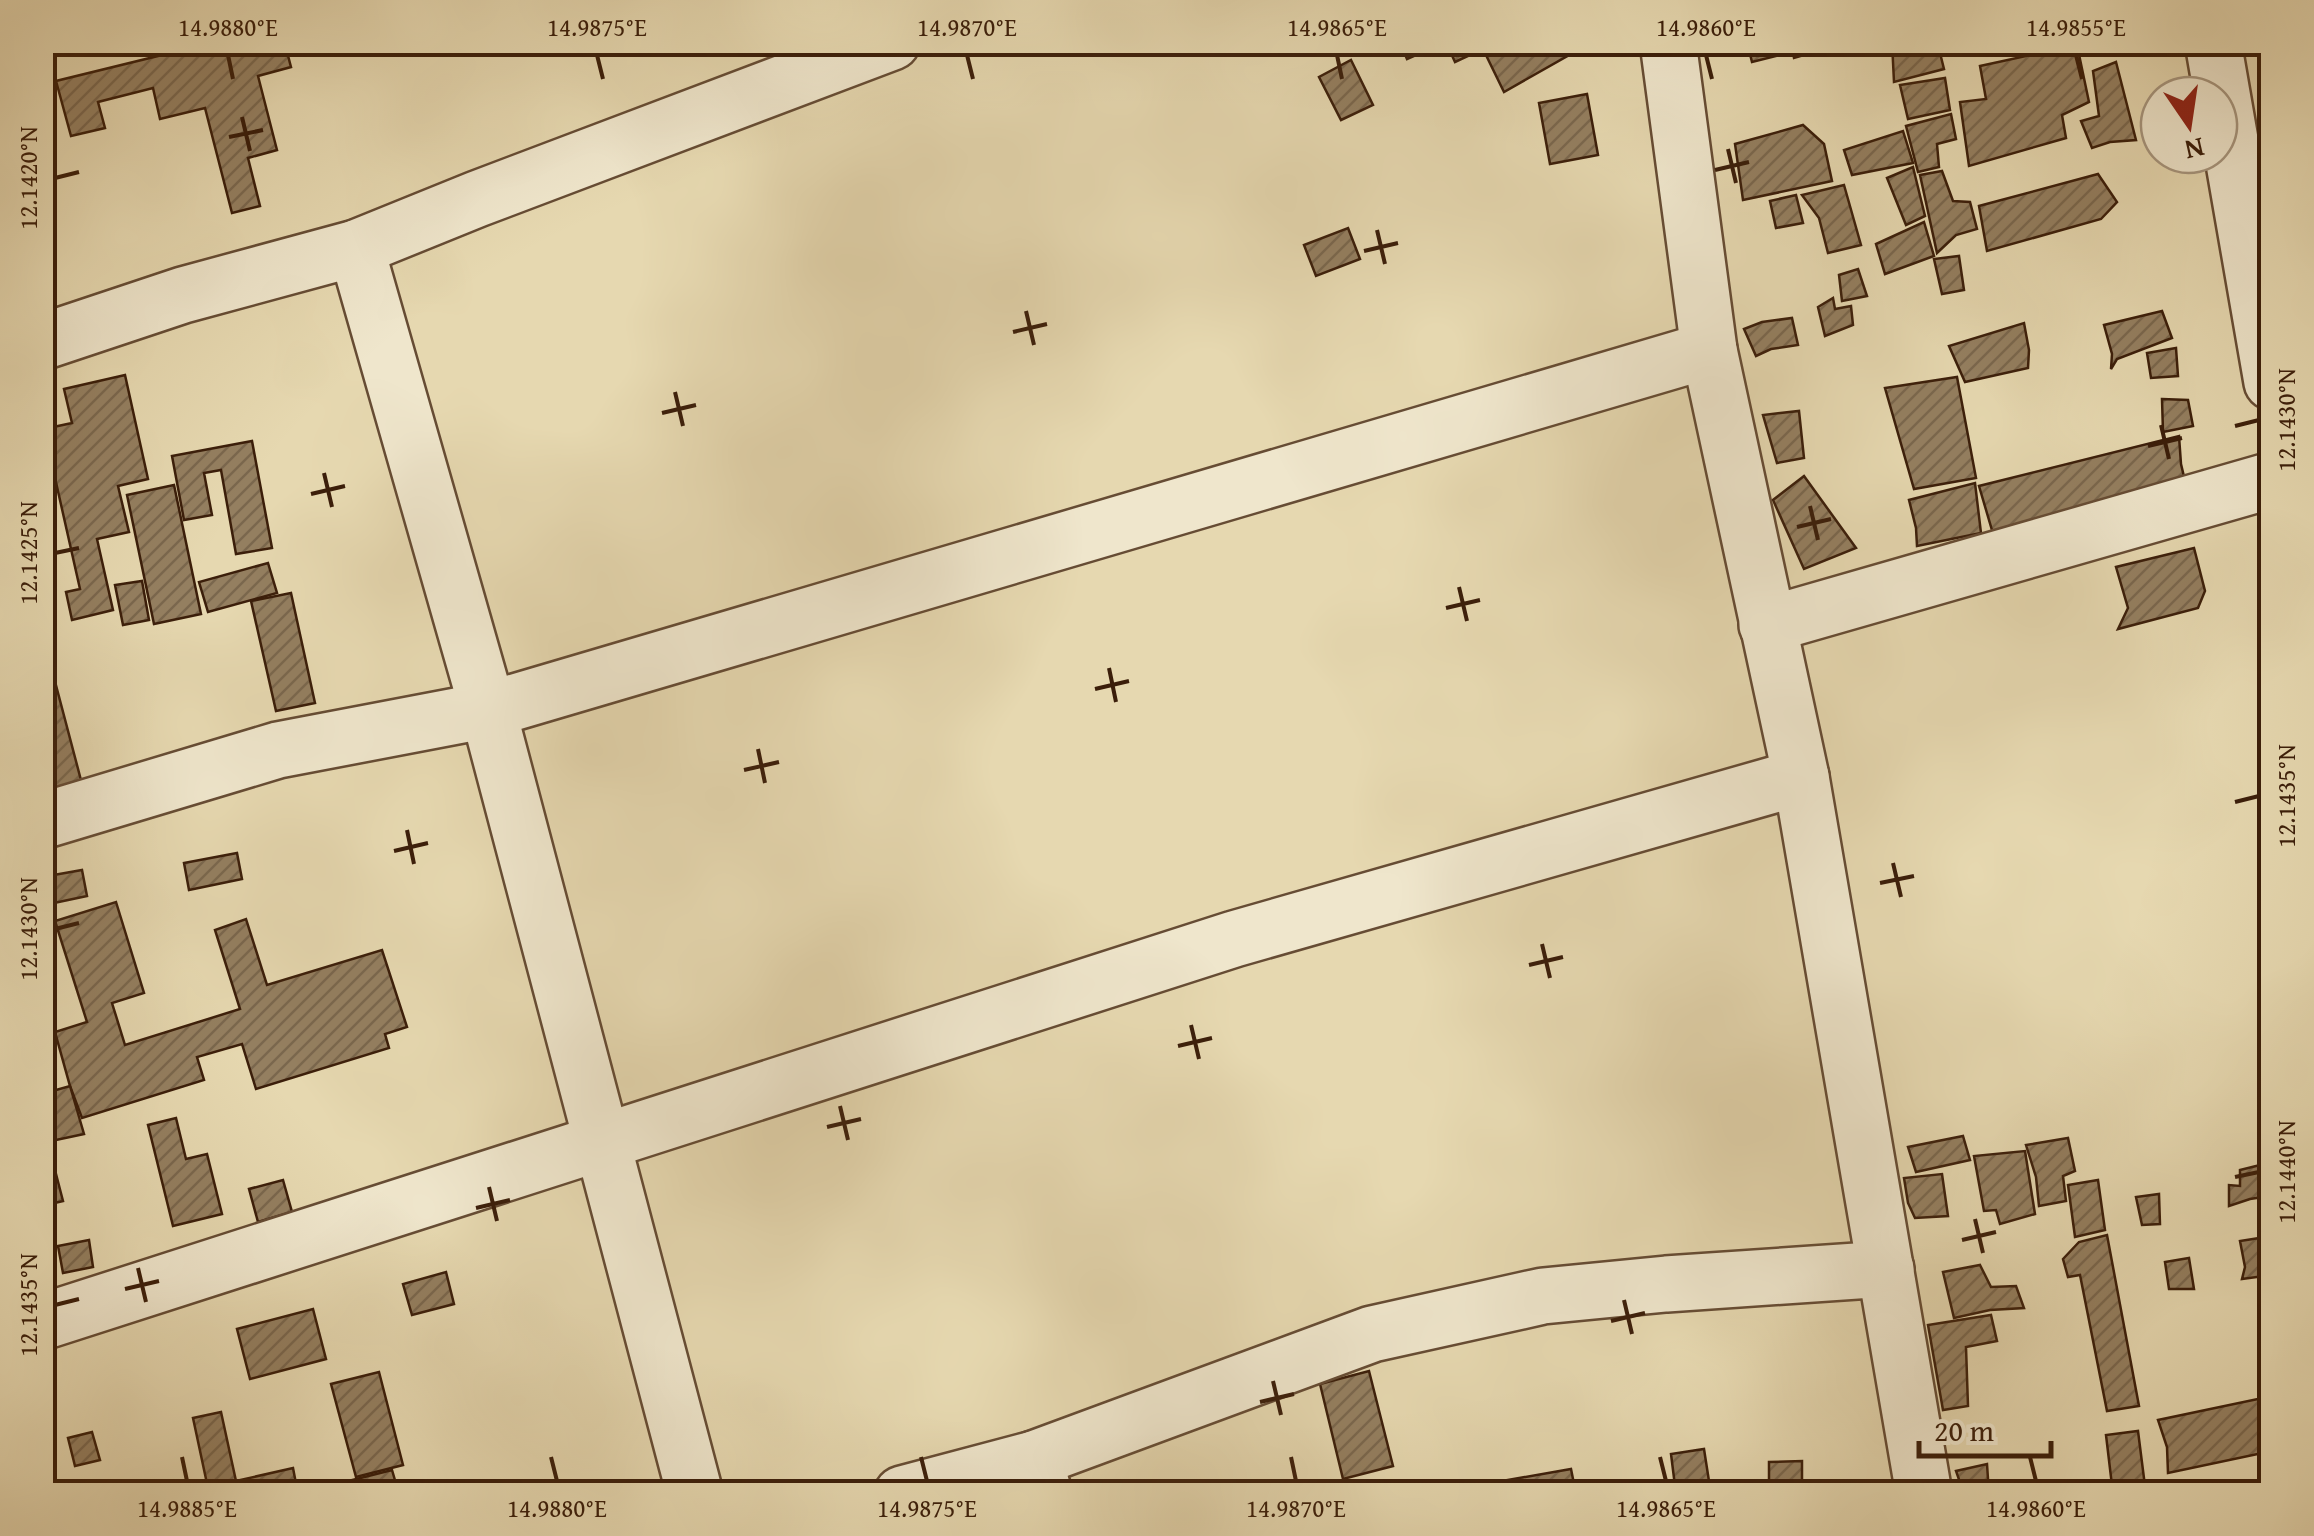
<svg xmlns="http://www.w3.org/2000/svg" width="2314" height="1536" font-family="'Gentium Book Plus',serif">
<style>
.building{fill:url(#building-hatch);stroke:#3b1e0a;stroke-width:2.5}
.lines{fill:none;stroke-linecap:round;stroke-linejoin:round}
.minor-casing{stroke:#664c34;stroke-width:60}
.minor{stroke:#efe6cc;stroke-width:55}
.ticks{fill:none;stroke:#3b1e0a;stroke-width:4}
.neatline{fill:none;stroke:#3b1e0a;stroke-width:4}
.ticks-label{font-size:25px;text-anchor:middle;fill:#3b1e0a}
</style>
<defs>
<pattern id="building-hatch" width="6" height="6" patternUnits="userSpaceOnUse" patternTransform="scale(2.5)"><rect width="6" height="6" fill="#947f60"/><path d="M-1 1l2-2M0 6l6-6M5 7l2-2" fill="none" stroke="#7a674d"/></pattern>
</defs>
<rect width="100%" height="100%" fill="#e6d8b0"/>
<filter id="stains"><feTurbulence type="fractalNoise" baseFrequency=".002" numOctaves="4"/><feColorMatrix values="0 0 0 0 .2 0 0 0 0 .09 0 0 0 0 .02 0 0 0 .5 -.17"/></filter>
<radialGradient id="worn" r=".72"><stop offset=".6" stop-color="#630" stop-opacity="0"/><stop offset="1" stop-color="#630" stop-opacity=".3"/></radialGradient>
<g class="building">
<path d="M 163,42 L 306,42 L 286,48 L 291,67 L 258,76 L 277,150 L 248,158 L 260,206 L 232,213 L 205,108 L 160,119 L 153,88 L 98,102 L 105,128 L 71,136 L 56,81 L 166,54 Z"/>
<path d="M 1400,42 L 1441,42 L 1441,44 L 1407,59 Z"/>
<path d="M 1446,42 L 1479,42 L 1483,49 L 1455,62 Z"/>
<path d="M 1493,42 L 1582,42 L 1585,46 L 1504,92 L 1483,49 Z"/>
<path d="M 1747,42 L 1782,42 L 1784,54 L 1752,62 Z"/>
<path d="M 1791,42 L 1833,42 L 1835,46 L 1794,58 Z"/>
<path d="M 1892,42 L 1921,42 L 1924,48 L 1939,49 L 1944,69 L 1894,82 Z"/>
<path d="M 2077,45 L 2089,102 L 2062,115 L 2066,138 L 1969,166 L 1960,102 L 1986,99 L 1980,66 Z"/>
<path d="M 42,53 L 52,106 L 42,108 Z"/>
<path d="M 1351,60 L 1373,105 L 1341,120 L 1319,77 Z"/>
<path d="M 2116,62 L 2136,140 L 2110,142 L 2092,148 L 2081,121 L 2099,116 L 2093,71 Z"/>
<path d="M 1945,78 L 1950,110 L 1908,119 L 1900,85 Z"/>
<path d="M 1587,94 L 1598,155 L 1550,164 L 1539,103 Z"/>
<path d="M 1951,114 L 1956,139 L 1937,144 L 1939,167 L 1918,172 L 1906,126 Z"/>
<path d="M 1803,125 L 1824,144 L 1832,181 L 1743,200 L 1735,144 Z"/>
<path d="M 1903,131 L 1913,163 L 1852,175 L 1844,150 Z"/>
<path d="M 1913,167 L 1925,216 L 1906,225 L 1887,178 Z"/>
<path d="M 1942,171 L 1953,201 L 1970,202 L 1977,229 L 1956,235 L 1937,253 L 1920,175 Z"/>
<path d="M 2098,174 L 2117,202 L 2101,219 L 1987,251 L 1979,206 Z"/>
<path d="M 1844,185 L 1861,245 L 1828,253 L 1819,218 L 1802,195 Z"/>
<path d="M 1796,195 L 1803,223 L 1776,228 L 1770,201 Z"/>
<path d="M 1924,222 L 1934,256 L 1885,274 L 1876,244 Z"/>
<path d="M 1348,228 L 1360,259 L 1316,276 L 1304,245 Z"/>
<path d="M 1959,256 L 1964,290 L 1942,294 L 1934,259 Z"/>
<path d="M 1858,269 L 1867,296 L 1842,301 L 1839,275 Z"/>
<path d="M 1833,298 L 1835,309 L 1851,306 L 1853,325 L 1825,336 L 1818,307 Z"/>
<path d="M 2162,311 L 2172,338 L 2117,359 L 2111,369 L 2112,354 L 2104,325 Z"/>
<path d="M 1792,318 L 1798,345 L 1771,349 L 1756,356 L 1744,329 L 1762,322 Z"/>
<path d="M 2024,323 L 2029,350 L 2028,368 L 1965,382 L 1949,346 Z"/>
<path d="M 2176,348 L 2178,376 L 2151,378 L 2147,353 Z"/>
<path d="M 125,375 L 148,479 L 118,486 L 129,532 L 97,539 L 113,610 L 72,620 L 66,592 L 80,589 L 44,429 L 72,423 L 64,389 Z"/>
<path d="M 1957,377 L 1976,478 L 1914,489 L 1885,388 Z"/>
<path d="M 2162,399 L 2188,400 L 2193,426 L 2163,432 Z"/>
<path d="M 1799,411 L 1804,458 L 1777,463 L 1763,415 Z"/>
<path d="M 2179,436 L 2181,464 L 2186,485 L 1994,537 L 1979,486 Z"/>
<path d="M 252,441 L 272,548 L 236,554 L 221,470 L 204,473 L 212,515 L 184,520 L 172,456 Z"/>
<path d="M 1804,476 L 1856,548 L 1804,569 L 1773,500 Z"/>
<path d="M 1975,483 L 1981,533 L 1917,546 L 1916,528 L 1909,500 Z"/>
<path d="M 174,485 L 201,614 L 154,624 L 127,495 Z"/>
<path d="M 2194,548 L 2205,591 L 2198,608 L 2118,629 L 2128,608 L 2116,567 Z"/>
<path d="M 268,563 L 277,593 L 208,612 L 199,582 Z"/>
<path d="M 142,581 L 149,620 L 123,625 L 115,585 Z"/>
<path d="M 291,593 L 315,703 L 276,711 L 251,601 Z"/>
<path d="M 43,636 L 82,784 L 42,794 L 42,762 L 46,761 L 42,750 Z"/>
<path d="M 237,853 L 242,879 L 189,890 L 184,863 Z"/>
<path d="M 82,870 L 87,896 L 54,903 L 48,876 Z"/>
<path d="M 116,902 L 144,993 L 112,1003 L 125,1045 L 240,1009 L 215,930 L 246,919 L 267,985 L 382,950 L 407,1027 L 385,1034 L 389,1048 L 256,1089 L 242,1044 L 197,1057 L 204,1080 L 82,1118 L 70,1086 L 55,1032 L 87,1022 L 55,921 Z"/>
<path d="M 70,1086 L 84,1134 L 42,1143 L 42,1094 Z"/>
<path d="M 176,1118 L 186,1159 L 207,1154 L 222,1214 L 173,1226 L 148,1125 Z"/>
<path d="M 1963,1136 L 1970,1160 L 1916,1172 L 1908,1147 Z"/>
<path d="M 2068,1138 L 2075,1171 L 2063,1176 L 2066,1201 L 2039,1206 L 2036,1177 L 2026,1145 Z"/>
<path d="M 2025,1151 L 2035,1214 L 2000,1224 L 1996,1210 L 1984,1211 L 1974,1156 Z"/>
<path d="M 2264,1164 L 2270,1196 L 2250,1199 L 2229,1206 L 2229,1185 L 2240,1186 L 2240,1170 Z"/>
<path d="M 56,1174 L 63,1201 L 42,1206 L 42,1177 Z"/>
<path d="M 1942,1174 L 1948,1216 L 1915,1218 L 1908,1203 L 1904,1178 Z"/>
<path d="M 283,1180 L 292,1212 L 258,1222 L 249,1189 Z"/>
<path d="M 2098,1180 L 2105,1230 L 2075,1237 L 2068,1185 Z"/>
<path d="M 2159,1194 L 2160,1224 L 2142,1225 L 2136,1197 Z"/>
<path d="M 2107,1235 L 2139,1406 L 2107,1411 L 2080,1275 L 2068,1277 L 2063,1259 L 2079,1242 Z"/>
<path d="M 2272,1236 L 2272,1275 L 2242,1279 L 2245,1267 L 2240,1241 Z"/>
<path d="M 89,1240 L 93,1267 L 63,1273 L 58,1246 Z"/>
<path d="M 2189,1258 L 2194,1289 L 2169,1289 L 2165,1262 Z"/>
<path d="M 1980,1265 L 1991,1287 L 2016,1286 L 2024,1308 L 1990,1310 L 1954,1318 L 1943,1272 Z"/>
<path d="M 446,1272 L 454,1304 L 412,1315 L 403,1284 Z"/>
<path d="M 313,1309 L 326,1359 L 250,1379 L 237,1329 Z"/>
<path d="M 1991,1315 L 1997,1341 L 1966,1347 L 1968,1406 L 1943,1410 L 1928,1325 Z"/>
<path d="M 1369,1371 L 1393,1466 L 1343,1479 L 1320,1384 Z"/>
<path d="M 379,1372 L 403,1465 L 356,1477 L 331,1384 Z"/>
<path d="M 2272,1396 L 2272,1451 L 2168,1473 L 2167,1447 L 2158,1420 Z"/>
<path d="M 221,1412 L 236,1481 L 293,1468 L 298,1494 L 207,1494 L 209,1493 L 193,1418 Z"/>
<path d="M 2138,1431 L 2146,1494 L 2113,1494 L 2106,1435 Z"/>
<path d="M 92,1432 L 100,1460 L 75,1466 L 68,1438 Z"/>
<path d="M 1704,1449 L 1711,1494 L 1676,1494 L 1671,1454 Z"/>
<path d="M 1802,1461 L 1802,1494 L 1719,1494 L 1719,1492 L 1769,1491 L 1769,1462 Z"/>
<path d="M 1987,1464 L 1989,1494 L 1964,1494 L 1956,1471 Z"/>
<path d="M 1571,1469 L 1576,1494 L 1505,1494 L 1502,1481 Z"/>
<path d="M 392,1470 L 399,1494 L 310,1494 L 309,1491 Z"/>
</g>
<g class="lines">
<defs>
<g id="minor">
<path d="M 1668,42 L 1709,350 L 1801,777 L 1924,1494"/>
<path d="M 2213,42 L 2272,382"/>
<path d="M 356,248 L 488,710 L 695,1494"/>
<path d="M 42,342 L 183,295 L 356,248 L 477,199 L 892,42"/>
<path d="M 1767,625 L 2272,480"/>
<path d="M 42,821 L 278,750 L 488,710 L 1709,350"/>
<path d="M 42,1322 L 1234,939 L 1801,777"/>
<path d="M 1034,1459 L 1372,1334 L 1543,1296 L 1666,1284 L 1886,1269"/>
<path d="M 902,1494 L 1034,1459 L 1044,1493"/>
</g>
</defs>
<use href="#minor" class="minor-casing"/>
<use href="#minor" class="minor"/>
</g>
<path class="ticks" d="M 228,55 L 233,79M 597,55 L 603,79M 967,55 L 973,79M 1337,55 L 1342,79M 1706,55 L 1712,79M 2076,55 L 2082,79M 242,117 L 250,151M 229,137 L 263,130M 1728,149 L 1736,183M 1715,170 L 1749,162M 55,178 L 79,172M 1377,230 L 1385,264M 1364,251 L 1398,243M 1026,311 L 1034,345M 1013,332 L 1047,324M 675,392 L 683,426M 662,413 L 696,405M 2161,425 L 2169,459M 2235,426 L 2259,420M 2148,446 L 2182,438M 324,473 L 332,507M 311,494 L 345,486M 1810,506 L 1818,540M 1797,527 L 1831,519M 55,553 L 79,548M 1459,587 L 1467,621M 1446,608 L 1480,600M 1109,668 L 1116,702M 1095,689 L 1129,681M 758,749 L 765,783M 744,770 L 779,762M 2235,802 L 2259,796M 407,830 L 414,864M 394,851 L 428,843M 1893,863 L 1901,897M 1880,883 L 1914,876M 55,929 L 79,923M 1542,944 L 1550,978M 1529,965 L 1563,957M 1191,1025 L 1199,1059M 1178,1046 L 1212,1038M 840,1106 L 848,1140M 827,1127 L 861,1119M 2235,1177 L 2259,1172M 489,1187 L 497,1221M 476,1208 L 510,1200M 1975,1219 L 1983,1253M 1962,1240 L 1996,1232M 138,1268 L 146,1302M 125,1289 L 159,1281M 1624,1300 L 1632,1334M 55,1305 L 79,1299M 1611,1321 L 1645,1313M 1273,1381 L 1281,1415M 1260,1402 L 1294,1394M 182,1457 L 187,1481M 551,1457 L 557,1481M 921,1457 L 927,1481M 1291,1457 L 1296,1481M 1660,1457 L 1666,1481M 2030,1457 L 2036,1481"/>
<rect width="2314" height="1536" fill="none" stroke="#e6d8b0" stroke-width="110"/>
<g transform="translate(2189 125) rotate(167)"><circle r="48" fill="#efe6cc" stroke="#a7967e" stroke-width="2.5"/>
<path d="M0-8L18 38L0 25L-18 38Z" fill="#8f2418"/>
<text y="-15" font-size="28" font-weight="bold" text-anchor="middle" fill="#3b1e0a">N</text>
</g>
<path d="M1919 1441v15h132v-15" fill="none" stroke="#3b1e0a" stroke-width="5"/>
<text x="1934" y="1441" font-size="30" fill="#3b1e0a" stroke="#efe6cc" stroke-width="8" paint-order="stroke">20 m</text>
<rect x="55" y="55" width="2204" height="1426" class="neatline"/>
<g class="ticks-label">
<text x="228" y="36">14.9880°E</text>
<text x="597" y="36">14.9875°E</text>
<text x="967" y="36">14.9870°E</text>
<text x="1337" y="36">14.9865°E</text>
<text x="1706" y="36">14.9860°E</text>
<text x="2076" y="36">14.9855°E</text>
<text transform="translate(28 178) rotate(-90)" y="9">12.1420°N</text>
<text transform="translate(2286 420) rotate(-90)" y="9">12.1430°N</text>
<text transform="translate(28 553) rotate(-90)" y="9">12.1425°N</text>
<text transform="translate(2286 796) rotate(-90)" y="9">12.1435°N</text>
<text transform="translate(28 929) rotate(-90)" y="9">12.1430°N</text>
<text transform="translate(2286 1172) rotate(-90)" y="9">12.1440°N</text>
<text transform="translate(28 1305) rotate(-90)" y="9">12.1435°N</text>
<text x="187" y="1517">14.9885°E</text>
<text x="557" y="1517">14.9880°E</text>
<text x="927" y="1517">14.9875°E</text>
<text x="1296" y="1517">14.9870°E</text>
<text x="1666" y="1517">14.9865°E</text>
<text x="2036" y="1517">14.9860°E</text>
</g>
<rect width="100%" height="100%" filter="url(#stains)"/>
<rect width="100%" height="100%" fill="url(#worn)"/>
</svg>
